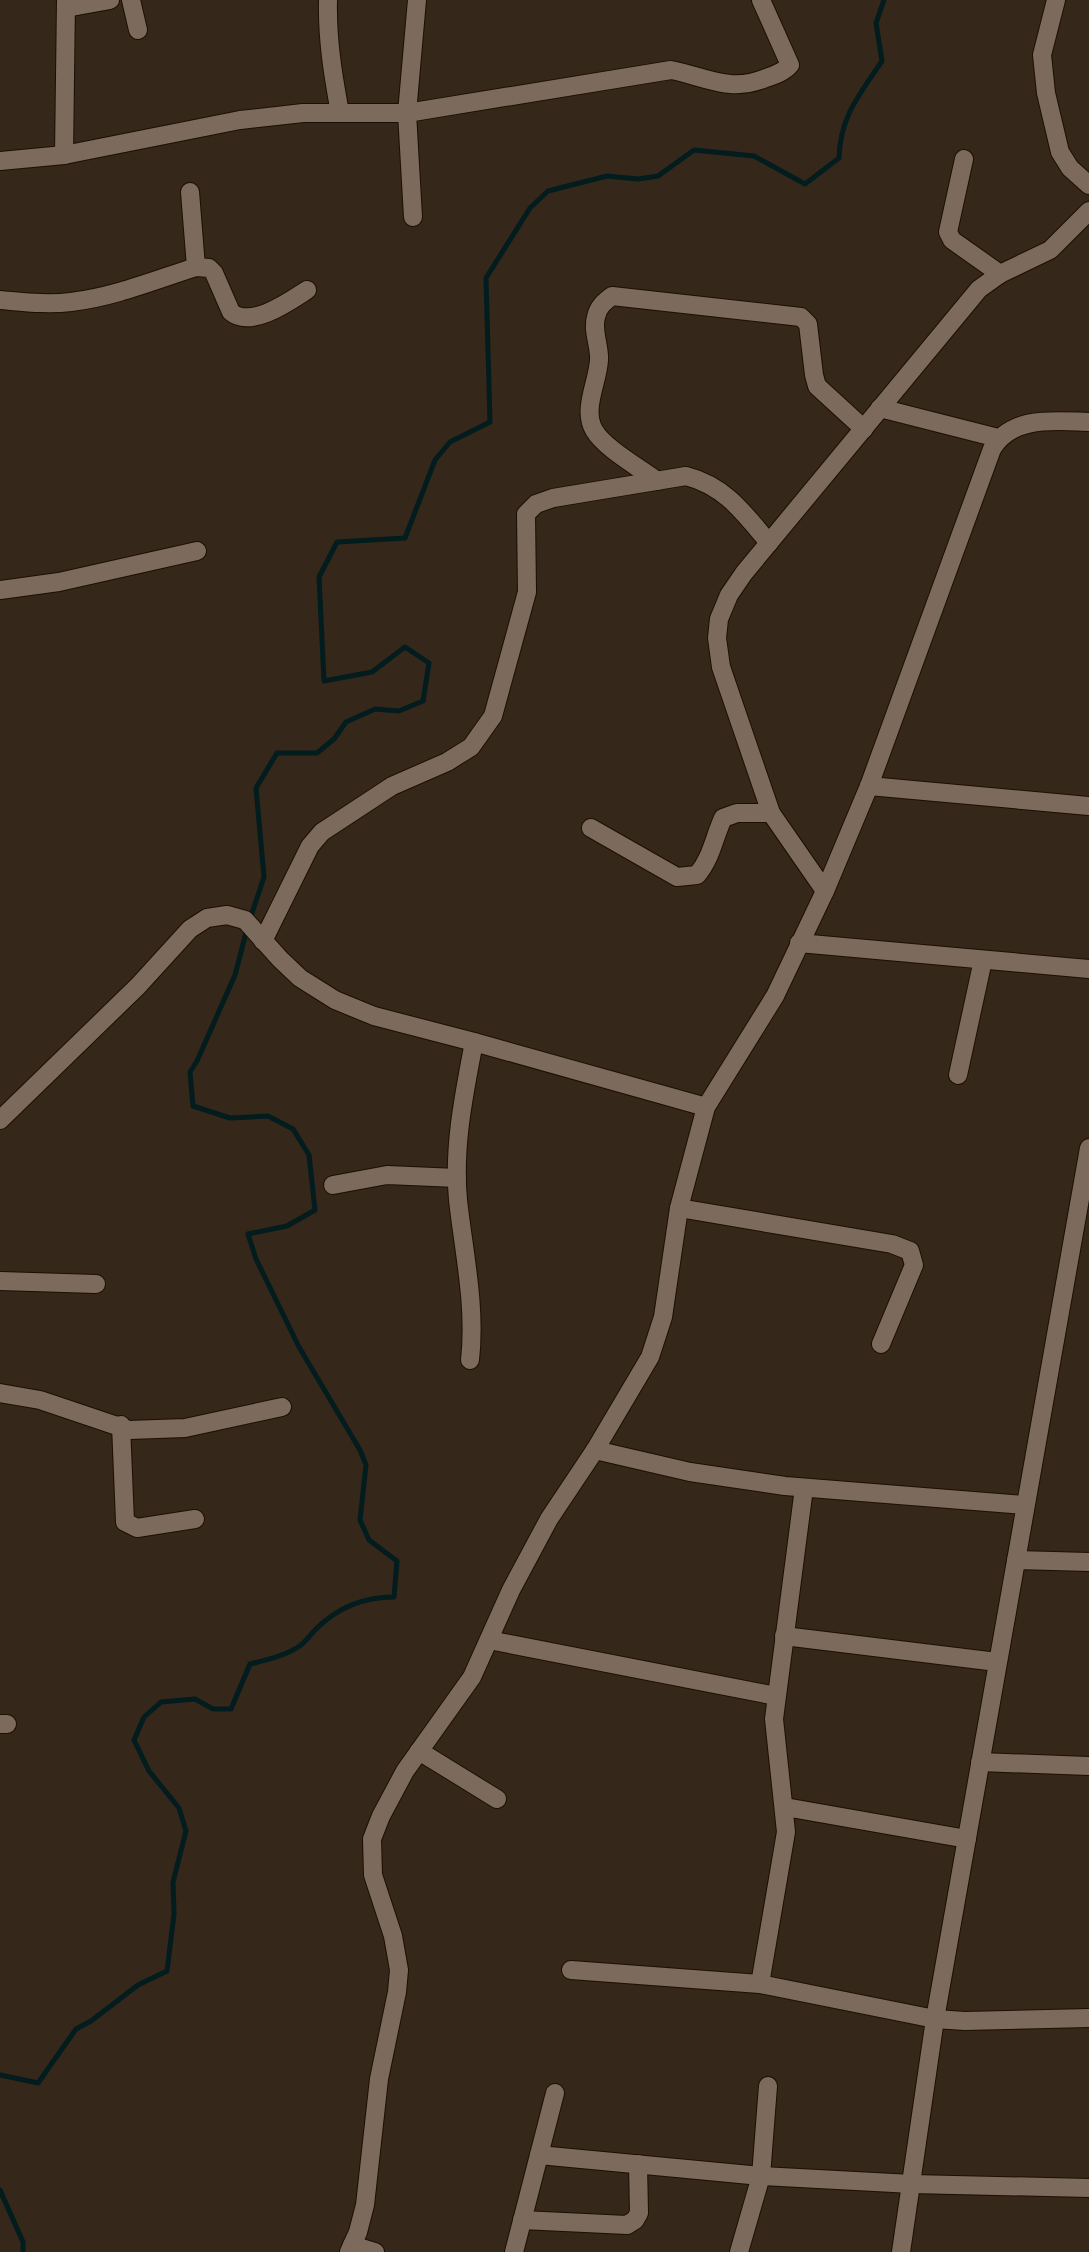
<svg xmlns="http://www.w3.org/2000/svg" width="1089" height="2252" font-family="'Zilla Slab',serif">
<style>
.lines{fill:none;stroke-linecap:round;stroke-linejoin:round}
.stream{stroke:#031c1e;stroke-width:5}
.minor-casing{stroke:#1c0f04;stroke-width:20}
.minor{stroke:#7c6b5d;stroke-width:18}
</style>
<rect width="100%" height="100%" fill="#35271a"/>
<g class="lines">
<g class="stream">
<path d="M 250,919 L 264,877 L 256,788 L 277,753 L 317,753 L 334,739 L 346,722 L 375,709 L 399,711 L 423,701 L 429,663 L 405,647 L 372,672 L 324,681 L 319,577 L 337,542 L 405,538 L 435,460 L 450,442 L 490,422 L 486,278 L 530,208 L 548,191 L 607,176 L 638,179 L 658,176 L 694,150 L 754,156 L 805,184 L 839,158 C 840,116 860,94 882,61 L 876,23 L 884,0"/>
<path d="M 0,2075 L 38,2083 L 76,2029 L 91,2021 L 138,1985 L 167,1971 L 174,1914 L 173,1882 L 186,1831 L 179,1808 L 149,1771 L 134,1740 L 144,1717 L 161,1702 L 195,1699 L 213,1709 L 231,1709 L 250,1664 C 266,1660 286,1656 301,1645 C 306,1641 311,1634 316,1629 C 338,1607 363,1597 394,1597 L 397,1561 L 369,1540 L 360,1520 L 366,1465 L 360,1450 L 299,1347 L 256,1259 L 248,1234 L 287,1226 L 315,1210 L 309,1155 L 293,1129 L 268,1116 L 230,1118 L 193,1106 L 190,1072 L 197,1061 L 235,975 L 247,929"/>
<path d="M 0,2190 L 23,2242 L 23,2252"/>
</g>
<defs>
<g id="minor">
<path d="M 131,0 L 138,30"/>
<path d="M 328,0 C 327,39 333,75 340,113"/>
<path d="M 1056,0 L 1042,55 L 1046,93 L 1060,152 L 1070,168 L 1089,185"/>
<path d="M 66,8 L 110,0"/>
<path d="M 64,155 L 66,0"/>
<path d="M 964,159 L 948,232 L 952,240 L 1000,274"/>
<path d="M 0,161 L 64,155 L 240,120 L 303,113 L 407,113 L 417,0"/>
<path d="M 190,192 L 196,267"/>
<path d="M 413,217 L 407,113 L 671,70 C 707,77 729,93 766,78 C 775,75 784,72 790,65 L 761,0"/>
<path d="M 0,300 C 24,302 47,305 71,302 C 114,297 155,280 196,267 L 209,268 L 214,273 L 231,312 C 251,329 290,301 307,290"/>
<path d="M 880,408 L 998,438"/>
<path d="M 657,481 C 640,468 604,448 594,430 C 582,409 598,382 599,360 C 600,346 592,331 596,317 C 598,307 604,302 612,296 L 801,317 L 808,324 L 814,375 L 817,386 L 864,429"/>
<path d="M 0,590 L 59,582 L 197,551"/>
<path d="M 869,786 L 1089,806"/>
<path d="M 591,828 L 677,877 L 697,875 C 711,859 714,838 723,818 L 737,813 L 771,813"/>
<path d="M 825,891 L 771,813 L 721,667 L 717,638 L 719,619 L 729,595 L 744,573 L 979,289 L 1000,274 L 1050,250 L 1089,211"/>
<path d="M 263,941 L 310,846 L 322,832 L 392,786 L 447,762 L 471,747 L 493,716 L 527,592 L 526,514 L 536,504 L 553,498 L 686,476 C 725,486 744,513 769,543"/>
<path d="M 799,943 L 1089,969"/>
<path d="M 958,1075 L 983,960"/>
<path d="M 0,1120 L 138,986 L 190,929 L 207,918 L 227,915 L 245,920 L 280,959 L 300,978 L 335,1000 L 374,1016 L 474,1042 L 706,1107"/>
<path d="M 333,1185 L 387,1175 L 457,1178"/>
<path d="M 679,1208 L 892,1244 L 910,1251 L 914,1265 L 881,1344"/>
<path d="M 0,1281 L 96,1284"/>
<path d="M 470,1360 C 476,1306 464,1254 458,1200 C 453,1147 464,1094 474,1042"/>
<path d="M 0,1393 L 40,1400 L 129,1430 L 185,1428 L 282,1407"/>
<path d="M 121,1425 L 125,1522 L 137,1528 L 195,1519"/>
<path d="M 595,1450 L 690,1472 L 785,1486 L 1025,1505"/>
<path d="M 804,1488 L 774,1719 L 786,1832 L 760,1984 L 935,2019 L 965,2021 L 1089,2018"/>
<path d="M 1016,1560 L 1089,1562"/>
<path d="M 784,1636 L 997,1662"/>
<path d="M 489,1640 L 776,1696"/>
<path d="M 0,1724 L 7,1724"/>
<path d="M 419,1751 L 497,1799"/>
<path d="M 980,1762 L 1089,1766"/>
<path d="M 785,1807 L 967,1839"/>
<path d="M 571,1970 L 760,1984"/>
<path d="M 539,2155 L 761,2176 L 912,2184 L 1089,2188"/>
<path d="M 522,2220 L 627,2225 L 635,2220 L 639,2213 L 638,2164"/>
<path d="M 352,2245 L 375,2252"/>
<path d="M 349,2252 L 358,2232 L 365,2205 L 379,2079 L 397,1992 L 399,1970 L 393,1936 L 373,1875 L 372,1839 L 381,1816 L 405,1771 L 472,1677 L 511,1590 L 549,1519 L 595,1450 L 650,1357 L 663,1317 L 679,1208 L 706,1107 L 775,996 L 825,891 L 869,786 L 992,449 C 1012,415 1055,421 1089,422"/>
<path d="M 514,2252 L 555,2093"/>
<path d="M 739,2252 L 761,2176 L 768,2086"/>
<path d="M 901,2252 L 935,2019 L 1089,1148"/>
</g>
</defs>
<use href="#minor" class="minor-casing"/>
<use href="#minor" class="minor"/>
</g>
</svg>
